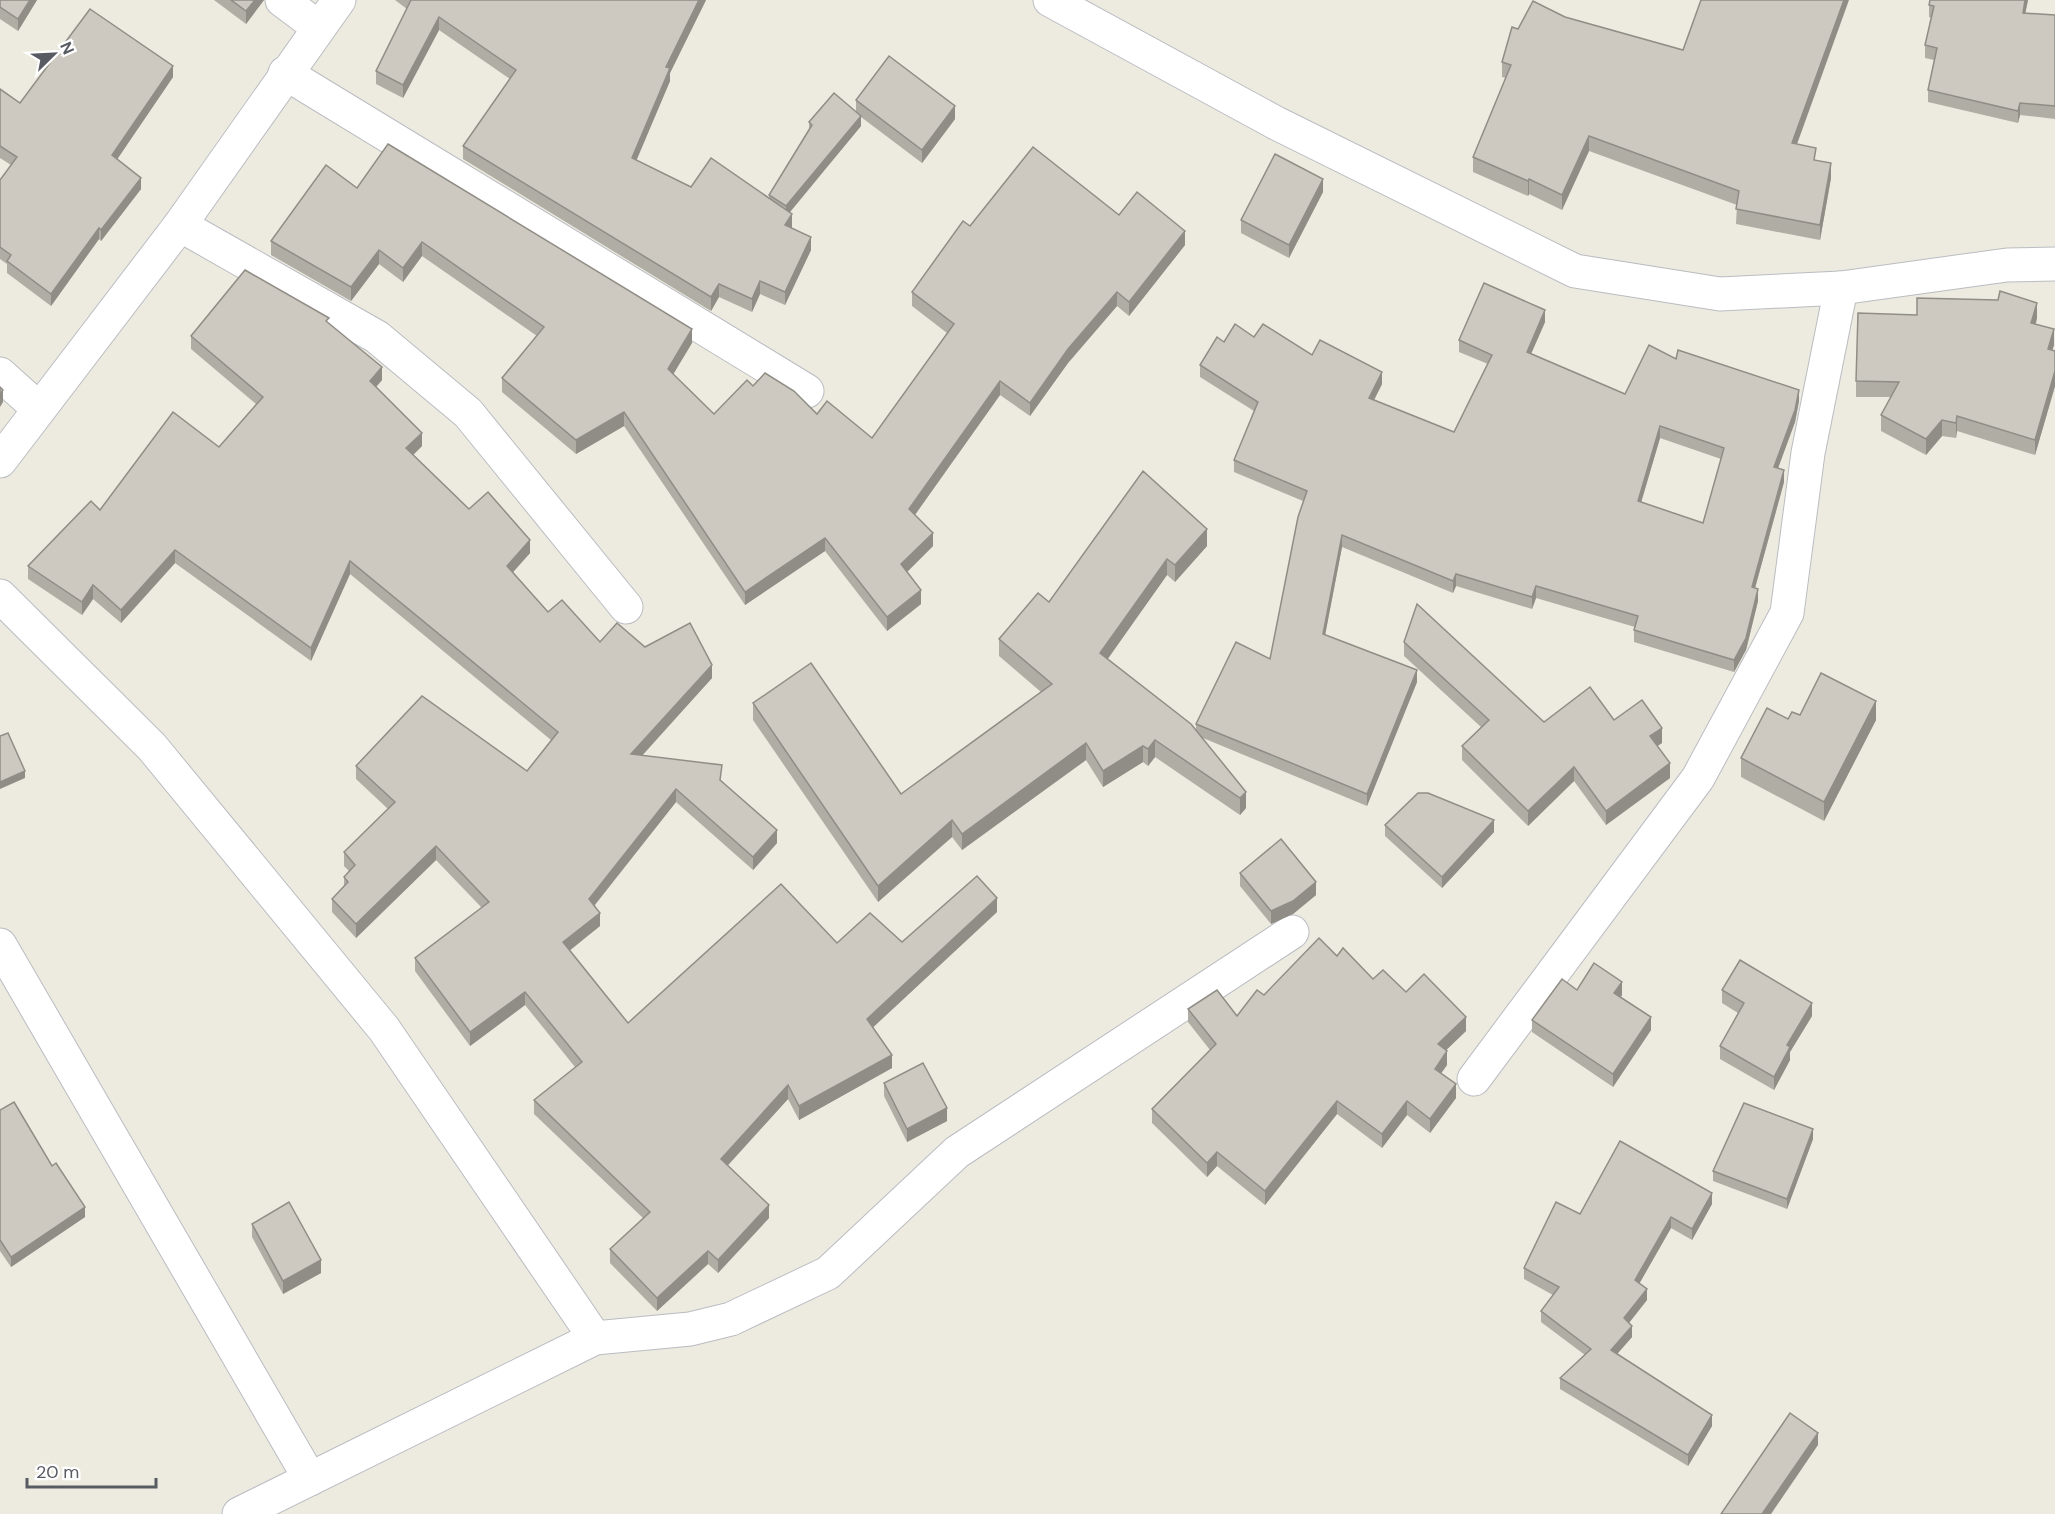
<svg xmlns="http://www.w3.org/2000/svg" width="2055" height="1514" font-family="'DM Sans',sans-serif">
<style>
.lines{fill:none;stroke-linecap:round;stroke-linejoin:round}
.minor-casing{stroke:#babcc2;stroke-width:35}
.minor{stroke:#fff;stroke-width:33}
.wall{fill:#b0ada5;fill-rule:evenodd}
.shaded-wall{fill:#908d86}
.building{fill:#cdc9c0;stroke:#908d86;stroke-width:1.5;fill-rule:evenodd}
</style>
<rect width="100%" height="100%" fill="#edebdf"/>
<g class="lines">
<defs>
<g id="minor">
<path d="M 282,0 L 318,27"/>
<path d="M 1050,0 L 1276,123 L 1575,271 L 1720,294 L 1841,288 L 2007,265 L 2055,264"/>
<path d="M 285,73 L 807,391"/>
<path d="M 180,225 L 377,337 L 468,413 L 626,607"/>
<path d="M 0,374 L 39,409"/>
<path d="M 0,461 L 180,225 L 339,0"/>
<path d="M 0,596 L 152,747 L 384,1029 L 595,1338"/>
<path d="M 0,945 L 310,1479"/>
<path d="M 1474,1079 L 1698,778 L 1787,613 L 1808,453 L 1841,288"/>
<path d="M 239,1514 L 595,1338 L 690,1329 L 731,1319 L 828,1273 L 957,1152 L 1292,932"/>
</g>
</defs>
<use href="#minor" class="minor-casing"/>
<use href="#minor" class="minor"/>
</g>
<g class="wall">
<path d="M 0,0 L 37,0 L 18,31 L 0,19 Z"/>
<path d="M 214,0 L 264,0 L 246,24 Z"/>
<path d="M 395,0 L 706,0 L 670,73 L 670,81 L 636,160 L 691,187 L 769,198 L 769,195 L 809,129 L 809,122 L 856,111 L 856,100 L 955,119 L 922,163 L 861,117 L 861,126 L 789,212 L 792,228 L 811,250 L 785,305 L 760,294 L 752,312 L 719,297 L 711,311 L 463,159 L 463,146 L 510,79 L 439,30 L 403,98 L 376,84 L 376,71 L 407,9 Z"/>
<path d="M 2028,0 L 2025,13 L 2055,15 L 2055,119 L 2020,115 L 2018,123 L 1928,102 L 1928,90 L 1934,60 L 1925,58 L 1925,45 L 1932,18 L 1929,17 L 1929,5 Z"/>
<path d="M 1502,62 L 1797,144 L 1816,161 L 1831,178 L 1820,240 L 1736,224 L 1737,205 L 1589,151 L 1562,210 L 1529,194 L 1528,196 L 1473,172 L 1473,157 L 1506,78 L 1502,77 Z"/>
<path d="M 173,77 L 117,159 L 141,189 L 101,241 L 99,239 L 51,306 L 7,273 L 7,264 L 0,259 L 0,180 L 11,165 L 0,158 L 0,89 L 20,103 Z"/>
<path d="M 357,188 L 692,343 L 673,374 L 714,414 L 753,386 L 872,438 L 947,333 L 912,306 L 912,292 L 970,226 L 1119,215 L 1185,245 L 1129,316 L 1117,306 L 1068,363 L 1030,416 L 1000,395 L 915,515 L 933,546 L 907,572 L 921,604 L 887,631 L 825,551 L 745,605 L 624,426 L 576,454 L 502,392 L 502,378 L 537,336 L 422,256 L 403,282 L 379,264 L 351,301 L 271,255 L 271,241 Z"/>
<path d="M 1323,192 L 1289,258 L 1241,233 L 1241,220 Z"/>
<path d="M 2037,318 L 2036,324 L 2054,345 L 2052,350 L 2055,351 L 2055,386 L 2035,455 L 1957,431 L 1956,438 L 1942,436 L 1926,455 L 1881,431 L 1881,415 L 1891,397 L 1856,397 L 1856,381 Z"/>
<path d="M 1545,322 L 1531,354 L 1625,394 L 1676,359 L 1799,401 L 1795,422 L 1778,468 L 1784,482 L 1755,588 L 1758,601 L 1746,650 L 1734,672 L 1634,642 L 1634,630 L 1635,627 L 1536,598 L 1532,609 L 1456,586 L 1453,593 L 1342,547 L 1325,635 L 1417,682 L 1367,806 L 1203,738 L 1246,808 L 1240,815 L 1155,757 L 1148,766 L 1143,762 L 1103,787 L 1086,760 L 962,850 L 952,837 L 878,902 L 753,720 L 753,703 L 901,794 L 1041,692 L 999,656 L 999,639 L 1049,602 L 1143,471 L 1207,546 L 1175,582 L 1167,575 L 1107,659 L 1196,730 L 1196,724 L 1270,659 L 1303,501 L 1234,472 L 1234,460 L 1254,411 L 1200,377 L 1200,365 L 1224,342 L 1254,337 L 1312,355 L 1382,384 L 1374,400 L 1454,432 L 1488,364 L 1459,352 L 1459,340 ZM 1660,438 L 1721,459 L 1703,523 L 1641,502 Z"/>
<path d="M 329,323 L 382,380 L 376,387 L 422,446 L 413,455 L 469,509 L 530,553 L 513,572 L 548,612 L 600,642 L 645,647 L 712,678 L 641,756 L 722,781 L 777,843 L 753,870 L 676,802 L 595,905 L 600,926 L 569,950 L 628,1023 L 837,943 L 902,942 L 997,912 L 873,1027 L 892,1068 L 799,1120 L 788,1099 L 727,1165 L 769,1218 L 718,1273 L 708,1264 L 657,1311 L 610,1263 L 610,1249 L 643,1218 L 534,1114 L 534,1100 L 575,1067 L 525,1005 L 470,1046 L 415,971 L 415,958 L 482,908 L 436,860 L 356,938 L 332,912 L 332,899 L 344,887 L 344,877 L 349,871 L 344,866 L 344,852 L 388,809 L 356,779 L 356,766 L 527,771 L 551,740 L 350,574 L 311,661 L 175,563 L 121,623 L 93,599 L 82,615 L 28,579 L 28,566 L 100,510 L 219,447 L 256,404 L 191,349 L 191,336 Z"/>
<path d="M 1404,642 L 1544,722 L 1614,720 L 1662,743 L 1657,746 L 1670,778 L 1606,825 L 1574,781 L 1528,826 L 1462,760 L 1462,746 L 1481,727 L 1404,656 Z"/>
<path d="M 1800,715 L 1876,720 L 1824,821 L 1741,777 L 1741,758 L 1788,719 Z"/>
<path d="M 1385,825 L 1494,832 L 1442,888 L 1385,836 Z"/>
<path d="M 1240,873 L 1316,895 L 1293,914 L 1271,924 L 1240,886 Z"/>
<path d="M 1337,956 L 1373,979 L 1406,992 L 1466,1031 L 1446,1050 L 1447,1065 L 1441,1073 L 1456,1098 L 1430,1133 L 1407,1115 L 1382,1148 L 1337,1114 L 1265,1205 L 1217,1166 L 1207,1177 L 1152,1123 L 1152,1109 L 1210,1050 L 1188,1022 L 1188,1009 L 1237,1016 L 1264,995 Z"/>
<path d="M 1577,990 L 1622,995 L 1621,997 L 1651,1030 L 1613,1087 L 1532,1032 L 1532,1020 Z"/>
<path d="M 1722,990 L 1812,1016 L 1790,1052 L 1790,1060 L 1774,1090 L 1720,1059 L 1720,1046 L 1738,1013 L 1722,1003 Z"/>
<path d="M 884,1083 L 947,1121 L 907,1142 L 884,1096 Z"/>
<path d="M 0,1110 L 52,1166 L 85,1217 L 11,1267 L 0,1251 Z"/>
<path d="M 1813,1139 L 1787,1209 L 1713,1181 L 1713,1171 Z"/>
<path d="M 1712,1204 L 1692,1240 L 1671,1228 L 1639,1284 L 1647,1300 L 1629,1323 L 1632,1337 L 1617,1354 L 1712,1426 L 1688,1466 L 1560,1389 L 1560,1378 L 1585,1355 L 1541,1322 L 1541,1311 L 1553,1295 L 1524,1279 L 1524,1268 L 1580,1214 Z"/>
<path d="M 252,1224 L 321,1273 L 283,1294 L 252,1237 Z"/>
</g>
<g class="shaded-wall">
<path d="M 30,0 L 37,0 L 18,31 L 18,19 Z"/>
<path d="M 255,0 L 264,0 L 246,24 L 246,11 Z"/>
<path d="M 699,0 L 706,0 L 670,73 L 670,81 L 632,171 L 632,158 L 666,67 Z"/>
<path d="M 1844,0 L 1849,0 L 1792,158 L 1792,143 Z"/>
<path d="M 2025,0 L 2028,0 L 2023,25 L 2023,13 Z"/>
<path d="M 439,17 L 439,30 L 403,98 L 403,85 Z"/>
<path d="M 173,66 L 173,77 L 112,167 L 112,155 Z"/>
<path d="M 2020,103 L 2020,115 L 2018,123 L 2018,111 Z"/>
<path d="M 955,106 L 955,119 L 922,163 L 922,150 Z"/>
<path d="M 861,116 L 861,126 L 786,217 L 786,206 Z"/>
<path d="M 1589,136 L 1589,151 L 1562,210 L 1562,195 Z"/>
<path d="M 1831,163 L 1831,178 L 1820,240 L 1820,225 Z"/>
<path d="M 141,178 L 141,189 L 101,241 L 101,230 Z"/>
<path d="M 1323,179 L 1323,192 L 1289,258 L 1289,245 Z"/>
<path d="M 1529,179 L 1529,194 L 1528,196 L 1528,181 Z"/>
<path d="M 792,214 L 792,227 L 785,238 L 785,225 Z"/>
<path d="M 99,228 L 99,239 L 51,306 L 51,294 Z"/>
<path d="M 1185,231 L 1185,245 L 1129,316 L 1129,302 Z"/>
<path d="M 811,237 L 811,250 L 785,305 L 785,292 Z"/>
<path d="M 422,242 L 422,256 L 403,282 L 403,268 Z"/>
<path d="M 379,250 L 379,264 L 351,301 L 351,287 Z"/>
<path d="M 760,281 L 760,294 L 752,312 L 752,299 Z"/>
<path d="M 719,284 L 719,297 L 711,311 L 711,297 Z"/>
<path d="M 1117,292 L 1117,306 L 1068,363 L 1030,416 L 1030,403 L 1068,349 Z"/>
<path d="M 2037,303 L 2037,318 L 2031,338 L 2031,323 Z"/>
<path d="M 1545,310 L 1545,322 L 1527,363 L 1527,352 Z"/>
<path d="M 692,329 L 692,343 L 668,383 L 668,369 Z"/>
<path d="M 2054,329 L 2054,345 L 2048,364 L 2048,349 Z"/>
<path d="M 382,367 L 382,380 L 370,394 L 370,381 Z"/>
<path d="M 2055,371 L 2055,386 L 2035,455 L 2035,440 Z"/>
<path d="M 1382,372 L 1382,384 L 1369,410 L 1369,398 Z"/>
<path d="M 1000,381 L 1000,395 L 909,523 L 909,509 Z"/>
<path d="M 3,390 L 3,402 L 0,407 L 0,394 Z"/>
<path d="M 1799,390 L 1799,401 L 1795,422 L 1774,479 L 1774,467 Z"/>
<path d="M 624,412 L 624,426 L 576,454 L 576,440 Z"/>
<path d="M 1957,416 L 1957,431 L 1956,438 L 1956,423 Z"/>
<path d="M 1942,420 L 1942,436 L 1926,455 L 1926,439 Z"/>
<path d="M 1660,426 L 1660,438 L 1638,513 L 1638,501 Z"/>
<path d="M 422,433 L 422,446 L 406,462 L 406,448 Z"/>
<path d="M 1784,470 L 1784,482 L 1752,599 L 1752,587 Z"/>
<path d="M 1207,529 L 1207,546 L 1175,582 L 1175,565 Z"/>
<path d="M 933,533 L 933,546 L 901,578 L 901,564 Z"/>
<path d="M 1342,535 L 1342,547 L 1323,646 L 1323,634 Z"/>
<path d="M 825,538 L 825,551 L 745,605 L 745,592 Z"/>
<path d="M 530,540 L 530,553 L 507,579 L 507,566 Z"/>
<path d="M 175,550 L 175,563 L 121,623 L 121,610 Z"/>
<path d="M 1167,559 L 1167,575 L 1100,670 L 1100,653 Z"/>
<path d="M 350,561 L 350,574 L 311,661 L 311,648 Z"/>
<path d="M 1456,574 L 1456,586 L 1453,593 L 1453,581 Z"/>
<path d="M 93,585 L 93,599 L 82,615 L 82,602 Z"/>
<path d="M 1536,586 L 1536,598 L 1532,609 L 1532,597 Z"/>
<path d="M 1758,589 L 1758,601 L 1746,650 L 1734,672 L 1734,660 Z"/>
<path d="M 921,590 L 921,604 L 887,631 L 887,617 Z"/>
<path d="M 712,665 L 712,678 L 631,768 L 631,754 Z"/>
<path d="M 1417,670 L 1417,682 L 1367,806 L 1367,794 Z"/>
<path d="M 1876,701 L 1876,720 L 1824,821 L 1824,802 Z"/>
<path d="M 1662,728 L 1662,743 L 1650,751 L 1650,736 Z"/>
<path d="M 1155,740 L 1155,757 L 1148,766 L 1148,749 Z"/>
<path d="M 1086,743 L 1086,760 L 962,850 L 962,834 Z"/>
<path d="M 1143,746 L 1143,762 L 1103,787 L 1103,771 Z"/>
<path d="M 1670,763 L 1670,778 L 1606,825 L 1606,811 Z"/>
<path d="M 1574,767 L 1574,781 L 1528,826 L 1528,811 Z"/>
<path d="M 25,771 L 25,778 L 0,789 L 0,782 Z"/>
<path d="M 676,789 L 676,802 L 589,912 L 589,899 Z"/>
<path d="M 1246,792 L 1246,808 L 1240,815 L 1240,798 Z"/>
<path d="M 952,820 L 952,837 L 878,902 L 878,886 Z"/>
<path d="M 1494,820 L 1494,832 L 1442,888 L 1442,877 Z"/>
<path d="M 777,830 L 777,843 L 753,870 L 753,857 Z"/>
<path d="M 436,846 L 436,860 L 356,938 L 356,924 Z"/>
<path d="M 1316,882 L 1316,895 L 1293,914 L 1271,924 L 1271,911 Z"/>
<path d="M 997,898 L 997,912 L 867,1033 L 867,1019 Z"/>
<path d="M 600,913 L 600,926 L 563,956 L 563,942 Z"/>
<path d="M 1622,982 L 1622,995 L 1614,1006 L 1614,993 Z"/>
<path d="M 525,992 L 525,1005 L 470,1046 L 470,1032 Z"/>
<path d="M 1812,1003 L 1812,1016 L 1790,1052 L 1790,1060 L 1774,1090 L 1774,1077 L 1787,1045 Z"/>
<path d="M 1466,1017 L 1466,1031 L 1438,1058 L 1438,1044 Z"/>
<path d="M 1651,1017 L 1651,1030 L 1613,1087 L 1613,1074 Z"/>
<path d="M 1447,1051 L 1447,1065 L 1435,1082 L 1435,1069 Z"/>
<path d="M 892,1055 L 892,1068 L 799,1120 L 799,1106 Z"/>
<path d="M 1456,1084 L 1456,1098 L 1430,1133 L 1430,1119 Z"/>
<path d="M 788,1085 L 788,1099 L 721,1173 L 721,1159 Z"/>
<path d="M 1337,1101 L 1337,1114 L 1265,1205 L 1265,1191 Z"/>
<path d="M 1407,1101 L 1407,1115 L 1382,1148 L 1382,1134 Z"/>
<path d="M 947,1108 L 947,1121 L 907,1142 L 907,1129 Z"/>
<path d="M 1813,1129 L 1813,1139 L 1787,1209 L 1787,1199 Z"/>
<path d="M 1217,1152 L 1217,1166 L 1207,1177 L 1207,1163 Z"/>
<path d="M 1712,1193 L 1712,1204 L 1692,1240 L 1692,1229 Z"/>
<path d="M 769,1205 L 769,1218 L 718,1273 L 718,1260 Z"/>
<path d="M 85,1207 L 85,1217 L 11,1267 L 11,1257 Z"/>
<path d="M 1671,1217 L 1671,1228 L 1635,1291 L 1635,1280 Z"/>
<path d="M 708,1251 L 708,1264 L 657,1311 L 657,1298 Z"/>
<path d="M 321,1260 L 321,1273 L 283,1294 L 283,1281 Z"/>
<path d="M 1647,1289 L 1647,1300 L 1624,1329 L 1624,1318 Z"/>
<path d="M 1632,1326 L 1632,1337 L 1611,1361 L 1611,1350 Z"/>
<path d="M 1712,1415 L 1712,1426 L 1688,1466 L 1688,1455 Z"/>
<path d="M 1818,1433 L 1818,1445 L 1771,1514 L 1762,1514 Z"/>
</g>
<g class="building">
<path d="M 0,0 L 30,0 L 18,19 L 0,7 Z"/>
<path d="M 231,0 L 255,0 L 246,11 Z"/>
<path d="M 411,0 L 699,0 L 666,67 L 670,68 L 632,158 L 691,187 L 711,158 L 792,214 L 785,225 L 811,237 L 785,292 L 760,281 L 752,299 L 719,284 L 711,297 L 463,146 L 516,70 L 439,17 L 403,85 L 376,71 Z"/>
<path d="M 1701,0 L 1844,0 L 1792,143 L 1816,148 L 1814,160 L 1831,163 L 1820,225 L 1736,209 L 1739,191 L 1589,136 L 1562,195 L 1529,179 L 1528,181 L 1473,157 L 1511,65 L 1502,62 L 1512,27 L 1518,29 L 1533,1 L 1565,17 L 1683,50 Z"/>
<path d="M 1930,0 L 2025,0 L 2023,13 L 2055,15 L 2055,106 L 2020,103 L 2018,111 L 1928,90 L 1937,48 L 1925,45 L 1934,6 L 1929,5 Z"/>
<path d="M 90,9 L 173,66 L 112,155 L 141,178 L 101,230 L 99,228 L 51,294 L 7,261 L 11,255 L 0,247 L 0,180 L 17,157 L 0,146 L 0,89 L 20,103 Z"/>
<path d="M 889,56 L 955,106 L 922,150 L 856,100 Z"/>
<path d="M 834,93 L 861,116 L 786,206 L 769,195 L 812,125 L 809,122 Z"/>
<path d="M 388,144 L 692,329 L 668,369 L 714,414 L 747,380 L 753,386 L 765,373 L 794,391 L 817,414 L 827,401 L 872,438 L 954,324 L 912,292 L 963,221 L 970,226 L 1033,147 L 1119,215 L 1137,192 L 1185,231 L 1129,302 L 1117,292 L 1068,349 L 1030,403 L 1000,381 L 909,509 L 933,533 L 901,564 L 921,590 L 887,617 L 825,538 L 745,592 L 624,412 L 576,440 L 502,378 L 544,327 L 422,242 L 403,268 L 379,250 L 351,287 L 271,241 L 326,165 L 357,188 Z"/>
<path d="M 1275,154 L 1323,179 L 1289,245 L 1241,220 Z"/>
<path d="M 245,270 L 329,318 L 326,321 L 382,367 L 370,381 L 422,433 L 406,448 L 469,509 L 488,492 L 530,540 L 507,566 L 548,612 L 562,600 L 600,642 L 617,623 L 645,647 L 690,623 L 712,665 L 631,754 L 722,765 L 720,780 L 777,830 L 753,857 L 676,789 L 589,899 L 600,913 L 563,942 L 628,1023 L 781,884 L 837,943 L 870,913 L 902,942 L 977,876 L 997,898 L 867,1019 L 892,1055 L 799,1106 L 788,1085 L 721,1159 L 769,1205 L 718,1260 L 708,1251 L 657,1298 L 610,1249 L 650,1212 L 534,1100 L 582,1062 L 525,992 L 470,1032 L 415,958 L 489,902 L 436,846 L 356,924 L 332,899 L 348,882 L 344,877 L 355,865 L 344,852 L 395,802 L 356,766 L 422,696 L 527,771 L 558,732 L 350,561 L 311,648 L 175,550 L 121,610 L 93,585 L 82,602 L 28,566 L 91,501 L 100,510 L 173,412 L 219,447 L 263,397 L 191,336 Z"/>
<path d="M 1484,283 L 1545,310 L 1527,352 L 1625,394 L 1649,345 L 1676,359 L 1678,350 L 1799,390 L 1795,410 L 1774,467 L 1784,470 L 1752,587 L 1758,589 L 1746,638 L 1734,660 L 1634,630 L 1638,616 L 1536,586 L 1532,597 L 1456,574 L 1453,581 L 1342,535 L 1323,634 L 1417,670 L 1367,794 L 1196,724 L 1236,642 L 1270,659 L 1298,517 L 1307,491 L 1234,460 L 1258,402 L 1200,365 L 1217,337 L 1224,342 L 1235,324 L 1254,337 L 1263,324 L 1312,355 L 1320,340 L 1382,372 L 1369,398 L 1454,432 L 1492,355 L 1459,340 ZM 1660,426 L 1724,448 L 1703,523 L 1638,501 Z"/>
<path d="M 2000,291 L 2037,303 L 2031,323 L 2054,329 L 2048,349 L 2055,351 L 2055,371 L 2035,440 L 1957,416 L 1956,423 L 1942,420 L 1926,439 L 1881,415 L 1899,382 L 1856,381 L 1858,313 L 1917,315 L 1917,298 L 1998,300 Z"/>
<path d="M 0,387 L 3,390 L 0,394 Z"/>
<path d="M 1143,471 L 1207,529 L 1175,565 L 1167,559 L 1100,653 L 1191,724 L 1246,792 L 1240,798 L 1155,740 L 1148,749 L 1143,746 L 1103,771 L 1086,743 L 962,834 L 952,820 L 878,886 L 753,703 L 811,663 L 901,794 L 1052,684 L 999,639 L 1038,593 L 1049,602 Z"/>
<path d="M 1417,604 L 1544,722 L 1590,687 L 1614,720 L 1642,700 L 1662,728 L 1650,736 L 1670,763 L 1606,811 L 1574,767 L 1528,811 L 1462,746 L 1489,720 L 1404,642 Z"/>
<path d="M 1821,673 L 1876,701 L 1824,802 L 1741,758 L 1767,708 L 1788,719 L 1792,712 L 1800,715 Z"/>
<path d="M 8,733 L 25,771 L 0,782 L 0,736 Z"/>
<path d="M 1418,793 L 1428,793 L 1494,820 L 1442,877 L 1385,825 Z"/>
<path d="M 1281,839 L 1316,882 L 1293,901 L 1271,911 L 1240,873 Z"/>
<path d="M 1319,938 L 1337,956 L 1343,948 L 1373,979 L 1383,970 L 1406,992 L 1424,974 L 1466,1017 L 1438,1044 L 1447,1051 L 1435,1069 L 1456,1084 L 1430,1119 L 1407,1101 L 1382,1134 L 1337,1101 L 1265,1191 L 1217,1152 L 1207,1163 L 1152,1109 L 1216,1044 L 1188,1009 L 1217,990 L 1237,1016 L 1257,990 L 1264,995 Z"/>
<path d="M 1740,960 L 1812,1003 L 1787,1045 L 1790,1047 L 1774,1077 L 1720,1046 L 1744,1003 L 1722,990 Z"/>
<path d="M 1594,963 L 1622,982 L 1614,993 L 1651,1017 L 1613,1074 L 1532,1020 L 1562,979 L 1577,990 Z"/>
<path d="M 923,1063 L 947,1108 L 907,1129 L 884,1083 Z"/>
<path d="M 14,1102 L 52,1166 L 56,1163 L 85,1207 L 11,1257 L 0,1240 L 0,1110 Z"/>
<path d="M 1744,1103 L 1813,1129 L 1787,1199 L 1713,1171 Z"/>
<path d="M 1620,1141 L 1712,1193 L 1692,1229 L 1671,1217 L 1635,1280 L 1647,1289 L 1624,1318 L 1632,1326 L 1611,1350 L 1712,1415 L 1688,1455 L 1560,1378 L 1591,1349 L 1541,1311 L 1559,1287 L 1524,1268 L 1556,1202 L 1580,1214 Z"/>
<path d="M 289,1202 L 321,1260 L 283,1281 L 252,1224 Z"/>
<path d="M 1790,1413 L 1818,1433 L 1762,1514 L 1721,1514 Z"/>
</g>
<g transform="translate(54 54) rotate(66)" stroke="#ffffff" stroke-width="4.5" paint-order="stroke">
<path d="M0-4.5L10 22L0 15L-10 22Z" fill="#585b62"/>
<text y="-9" font-size="16" font-weight="bold" text-anchor="middle" fill="#585b62">N</text>
</g>
<path d="M27 1478v9h129v-9" fill="none" stroke="#585b62" stroke-width="3"/>
<text x="36" y="1478" font-size="18" fill="#585b62" stroke="#ffffff" stroke-width="4.5" paint-order="stroke">20 m</text>
</svg>
